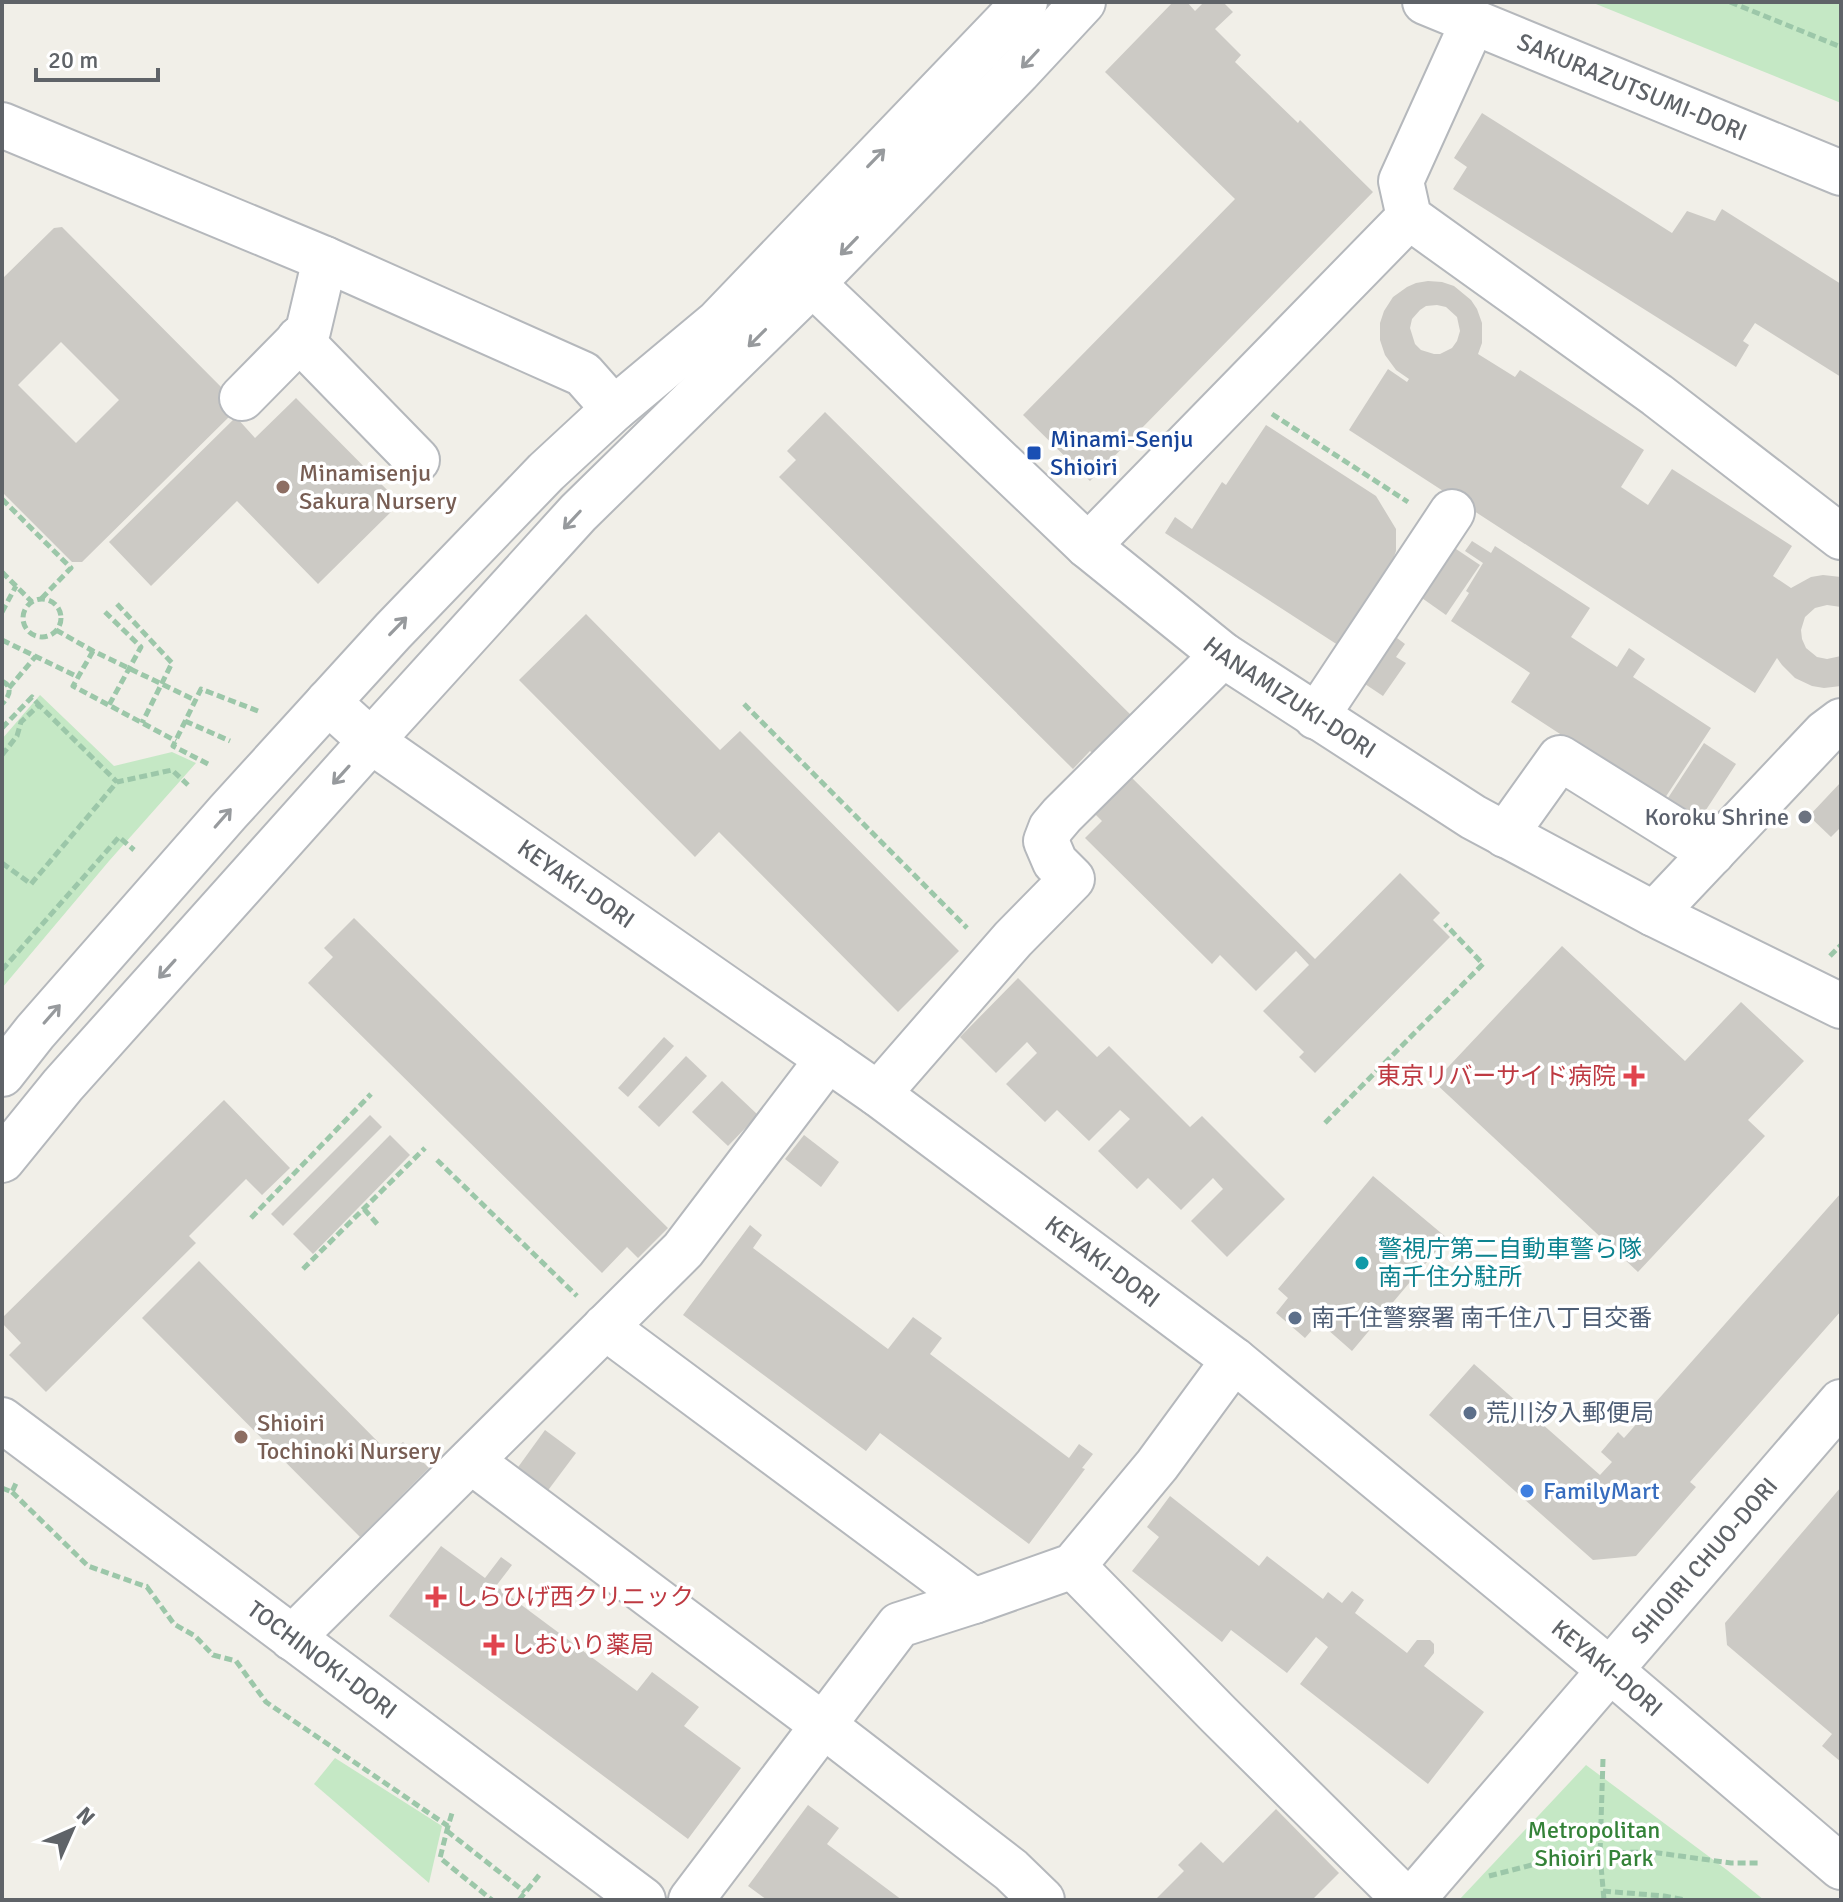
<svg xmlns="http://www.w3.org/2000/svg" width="1843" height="1902" font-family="Signika,'Noto Sans JP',sans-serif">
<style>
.green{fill:#c5e8c5}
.building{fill:#cccac5;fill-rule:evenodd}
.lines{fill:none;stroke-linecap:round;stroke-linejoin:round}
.minor-casing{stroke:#b5b8bc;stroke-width:48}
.path{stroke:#9cc7a9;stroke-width:5;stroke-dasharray:8 4;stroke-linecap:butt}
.minor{stroke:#fff;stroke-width:44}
.oneway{stroke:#979a9d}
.transit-dot{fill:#1a4fb4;stroke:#fff;stroke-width:3}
.education-dot{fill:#8d6e63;stroke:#fff;stroke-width:3}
.worship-dot{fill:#6b7280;stroke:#fff;stroke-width:3}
.health-dot{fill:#e0444e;stroke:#fff;stroke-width:3}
.culture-dot{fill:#0f9aa8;stroke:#fff;stroke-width:3}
.service-dot{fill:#5c6f8a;stroke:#fff;stroke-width:3}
.shop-dot{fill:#3f7fe0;stroke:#fff;stroke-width:3}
.labels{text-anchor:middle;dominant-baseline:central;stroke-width:7;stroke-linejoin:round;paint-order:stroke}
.street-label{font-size:24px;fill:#5f6368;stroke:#fff}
.transit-label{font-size:24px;fill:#164399;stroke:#fff;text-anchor:start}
.education-label{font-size:24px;fill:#785e54;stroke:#fff;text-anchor:start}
.worship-label{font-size:24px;fill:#5b616d;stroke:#fff;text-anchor:end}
.health-label{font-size:24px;fill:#be3a42;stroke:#fff;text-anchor:start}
.culture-label{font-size:24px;fill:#0d838f;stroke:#fff;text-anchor:start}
.service-label{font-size:24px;fill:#4e5e75;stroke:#fff;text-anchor:start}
.shop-label{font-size:24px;fill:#366cbe;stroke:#fff;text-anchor:start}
.park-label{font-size:24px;fill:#348238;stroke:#fff}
</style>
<rect width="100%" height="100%" fill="#f1efe8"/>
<g class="green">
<path d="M 1591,2 L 1841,2 L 1841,103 Z"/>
<path d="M 40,695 L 114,766 L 172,752 L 196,763 L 109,861 L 2,988 L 2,739 Z"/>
<path d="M 335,1758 L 442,1826 L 429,1883 L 314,1784 Z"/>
<path d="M 1586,1765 L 1727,1870 L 1764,1900 L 1459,1900 Z"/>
</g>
<g class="building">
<path d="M 1173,2 L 1187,2 L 1195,11 L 1204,2 L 1223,2 L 1233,12 L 1215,29 L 1241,55 L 1235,62 L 1298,123 L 1300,120 L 1373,192 L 1090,481 L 1023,415 L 1235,199 L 1105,72 Z"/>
<path d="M 1482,113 L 1672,233 L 1687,211 L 1715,221 L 1722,209 L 1841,284 L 1841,377 L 1755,323 L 1743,341 L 1749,345 L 1736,367 L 1453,189 L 1467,167 L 1454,158 Z"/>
<path d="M 62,227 L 234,400 L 234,412 L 82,562 L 72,562 L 2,492 L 2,279 L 54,228 ZM 61,342 L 119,400 L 76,443 L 18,385 Z"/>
<path d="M 1428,281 L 1442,282 L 1454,286 L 1471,300 L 1477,309 L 1482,323 L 1482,343 L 1478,354 L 1515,377 L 1520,370 L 1644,450 L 1621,487 L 1648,505 L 1672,469 L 1792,546 L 1773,576 L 1791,588 L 1811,577 L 1823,575 L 1841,577 L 1841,607 L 1827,605 L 1815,608 L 1805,617 L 1801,630 L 1802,639 L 1806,648 L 1817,657 L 1827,659 L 1841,656 L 1841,686 L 1824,688 L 1812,686 L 1795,678 L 1782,665 L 1777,658 L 1755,693 L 1349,430 L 1388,369 L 1407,382 L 1409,379 L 1396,370 L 1385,355 L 1380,340 L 1380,323 L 1384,311 L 1393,297 L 1407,287 L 1416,283 ZM 1437,305 L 1446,307 L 1457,317 L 1460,331 L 1457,341 L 1452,348 L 1440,354 L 1434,354 L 1421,350 L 1415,344 L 1410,328 L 1412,319 L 1420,310 L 1426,306 Z"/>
<path d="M 296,398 L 400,503 L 318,584 L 237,501 L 151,586 L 109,542 L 236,417 L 255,438 Z"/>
<path d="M 825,412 L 1138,722 L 1100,760 L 1090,751 L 1073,769 L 779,477 L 796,460 L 787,451 Z"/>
<path d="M 1266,425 L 1376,496 L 1396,529 L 1396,551 L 1388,574 L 1341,647 L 1165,533 L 1175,517 L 1192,529 L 1222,482 L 1226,485 Z"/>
<path d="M 1472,541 L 1491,553 L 1495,546 L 1590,608 L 1571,637 L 1617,667 L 1629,648 L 1645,659 L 1633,677 L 1711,728 L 1663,801 L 1511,702 L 1530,673 L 1451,621 L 1469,593 L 1466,591 L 1483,563 L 1465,551 Z"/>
<path d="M 1453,547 L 1480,565 L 1446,615 L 1419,596 Z"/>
<path d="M 586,614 L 720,750 L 740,731 L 959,951 L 898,1012 L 719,832 L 695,857 L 519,680 Z"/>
<path d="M 1393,635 L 1405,644 L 1396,657 L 1406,663 L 1383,696 L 1362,682 Z"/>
<path d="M 1704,743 L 1736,764 L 1700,819 L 1668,798 Z"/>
<path d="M 1129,775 L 1315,959 L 1400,873 L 1440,913 L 1433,920 L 1450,937 L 1315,1073 L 1299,1057 L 1304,1052 L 1263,1011 L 1309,965 L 1296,951 L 1256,991 L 1220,955 L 1212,964 L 1085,838 L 1102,821 L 1092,811 Z"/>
<path d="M 1841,782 L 1841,827 L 1831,837 L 1809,816 Z"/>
<path d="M 354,918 L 668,1228 L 638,1258 L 627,1247 L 602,1273 L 308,983 L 333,957 L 324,948 Z"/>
<path d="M 1562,946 L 1685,1061 L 1741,1002 L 1804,1061 L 1748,1120 L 1765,1136 L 1638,1272 L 1434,1082 Z"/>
<path d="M 1018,978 L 1097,1057 L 1109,1046 L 1190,1127 L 1202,1116 L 1285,1199 L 1227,1257 L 1191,1221 L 1223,1189 L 1213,1178 L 1181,1210 L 1148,1178 L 1137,1189 L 1098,1151 L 1130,1119 L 1120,1110 L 1089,1141 L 1057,1110 L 1045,1122 L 1006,1084 L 1037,1053 L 1027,1042 L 996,1073 L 960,1037 Z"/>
<path d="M 664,1037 L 674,1046 L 628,1097 L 618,1088 Z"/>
<path d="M 686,1056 L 707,1076 L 659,1127 L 638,1107 Z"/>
<path d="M 722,1081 L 758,1115 L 728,1146 L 692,1112 Z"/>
<path d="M 224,1100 L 290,1168 L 262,1195 L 246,1179 L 189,1236 L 196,1243 L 46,1392 L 9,1355 L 21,1343 L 2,1323 L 2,1318 Z"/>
<path d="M 370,1115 L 382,1127 L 283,1226 L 271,1214 Z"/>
<path d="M 390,1135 L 410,1155 L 313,1254 L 293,1234 Z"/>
<path d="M 804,1135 L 839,1162 L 821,1187 L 785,1159 Z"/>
<path d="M 1373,1176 L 1447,1238 L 1352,1351 L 1319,1322 L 1305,1338 L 1276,1313 L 1288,1298 L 1278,1289 Z"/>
<path d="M 1841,1193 L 1841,1311 L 1690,1482 L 1696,1487 L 1636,1556 L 1593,1560 L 1429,1415 L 1474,1364 L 1600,1475 L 1612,1462 L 1601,1452 L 1618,1432 L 1624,1438 Z"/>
<path d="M 750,1225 L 762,1235 L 753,1248 L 888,1349 L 913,1317 L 942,1338 L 930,1354 L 1069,1458 L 1079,1444 L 1093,1454 L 1082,1468 L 1085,1469 L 1029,1544 L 880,1433 L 866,1451 L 683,1315 Z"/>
<path d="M 199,1261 L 390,1454 L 403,1442 L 429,1468 L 360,1537 L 142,1318 Z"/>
<path d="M 545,1430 L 576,1453 L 546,1493 L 516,1470 Z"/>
<path d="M 1841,1487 L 1841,1762 L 1822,1746 L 1832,1734 L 1727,1645 L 1725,1623 Z"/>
<path d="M 1170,1496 L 1259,1566 L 1267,1556 L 1323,1599 L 1328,1592 L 1342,1603 L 1352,1591 L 1364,1600 L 1355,1613 L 1407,1653 L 1417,1640 L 1430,1640 L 1434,1644 L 1434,1653 L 1424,1666 L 1484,1712 L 1428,1784 L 1300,1684 L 1328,1647 L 1316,1637 L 1287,1673 L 1231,1630 L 1222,1642 L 1132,1571 L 1159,1537 L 1147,1527 Z"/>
<path d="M 441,1546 L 485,1578 L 501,1557 L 512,1565 L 496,1586 L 637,1691 L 652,1672 L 699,1707 L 684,1726 L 741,1768 L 688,1839 L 389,1616 Z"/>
<path d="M 808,1805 L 839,1828 L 827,1844 L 902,1900 L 767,1900 L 748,1886 Z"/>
<path d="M 1276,1809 L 1339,1873 L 1312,1900 L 1155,1900 L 1184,1871 L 1178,1865 L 1201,1842 L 1223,1863 Z"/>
</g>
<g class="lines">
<defs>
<g id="minor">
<path id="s1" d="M 1425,2 L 1841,173"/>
<path d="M 1473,22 L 1401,181 L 1409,217 L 1657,395 L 1841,537"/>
<path d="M 2,125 L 325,259 L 583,374 L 614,409"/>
<path id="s2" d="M 793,265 L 1088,546 L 1223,655 L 1473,817 L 1654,914 L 1841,1006"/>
<path d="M 299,339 L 417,460"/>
<path d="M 242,398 L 308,331 L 325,259"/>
<path d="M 1088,546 L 1409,217"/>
<path id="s3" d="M 328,702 L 371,741 L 878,1094 L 1234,1360 L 1610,1670 L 1841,1867"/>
<path d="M 1316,717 L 1452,512"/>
<path d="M 1505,835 L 1560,758 L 1712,853"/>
<path d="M 1654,914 L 1825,733 L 1841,721"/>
<path d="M 2,1074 L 35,1032 L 228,812 L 393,631 L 546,472 L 614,409 L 717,323 L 1025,2"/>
<path d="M 878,1094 L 1013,939 L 1072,879 L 1055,862 L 1046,841 L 1051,828 L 1062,815 L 1223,655"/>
<path d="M 2,1160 L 63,1085 L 371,741 L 578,513 L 813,283 L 1018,72 L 1083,2"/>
<path d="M 605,1327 L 974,1601"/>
<path id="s4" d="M 2,1420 L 643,1900"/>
<path d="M 471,1461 L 823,1725 L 1011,1870 L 1042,1900"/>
<path d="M 1073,1566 L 1219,1715 L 1406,1900"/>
<path d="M 292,1638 L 683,1250 L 828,1059"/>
<path d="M 691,1900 L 899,1625 L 974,1601 L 1073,1566 L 1157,1465 L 1234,1360"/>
<path id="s5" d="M 1412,1900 L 1841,1402"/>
</g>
</defs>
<use href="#minor" class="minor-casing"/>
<g class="path">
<path d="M 1730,2 L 1841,47"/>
<path d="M 1272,414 L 1408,502"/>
<path d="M 2,499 L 71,568 L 41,599"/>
<path d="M 2,572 L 32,602"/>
<circle cx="42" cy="618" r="19"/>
<path d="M 117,604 L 172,663 L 142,723"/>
<path d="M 2,612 L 16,586"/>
<path d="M 105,612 L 141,647 L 109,705"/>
<path d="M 56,630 L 93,651 L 195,700"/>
<path d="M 2,640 L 78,677"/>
<path d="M 93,651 L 73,686 L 176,741"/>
<path d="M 2,681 C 14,687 9,697 2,704"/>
<path d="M 9,688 L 36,656"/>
<path d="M 744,704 L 967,928"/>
<path d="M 185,721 L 230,741"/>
<path d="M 2,728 L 32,697 L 39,705"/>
<path d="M 2,755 L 17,736 L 21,722 L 39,705 L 117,782"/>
<path d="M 208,764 L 173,746 L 201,689 L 258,711"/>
<path d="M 2,863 L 31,884 L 117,782 L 172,770 L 188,785"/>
<path d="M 1830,956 L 1841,945"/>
<path d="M 2,970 L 119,837 L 134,850"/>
<path d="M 1325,1123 L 1483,964 L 1445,924"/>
<path d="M 437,1160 L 577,1296"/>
<path d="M 364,1209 L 379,1226"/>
<path d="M 251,1218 L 371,1094"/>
<path d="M 303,1269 L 425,1148"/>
<path d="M 2,1488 L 12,1492 L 17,1481"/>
<path d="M 12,1492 L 88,1566 L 147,1587 L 149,1586"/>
<path d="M 147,1587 L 174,1624 L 195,1636 L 213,1655 L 236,1661 L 266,1702 L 448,1826 L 453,1810"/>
<path d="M 1603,1759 L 1600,1854 L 1604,1900"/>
<path d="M 448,1826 L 440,1858 L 492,1900"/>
<path d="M 447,1831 L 525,1892"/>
<path d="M 1489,1876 L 1559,1858 L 1591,1853 L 1651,1852 L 1731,1863 L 1760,1863"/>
<path d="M 1603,1891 L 1664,1896 L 1685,1900"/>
<path d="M 519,1900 L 540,1874"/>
</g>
<use href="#minor" class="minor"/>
</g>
<defs><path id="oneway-shaft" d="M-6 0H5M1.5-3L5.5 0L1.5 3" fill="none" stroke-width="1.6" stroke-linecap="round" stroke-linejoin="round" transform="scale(2)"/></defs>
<g class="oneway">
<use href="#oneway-shaft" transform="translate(1030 59) rotate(133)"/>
<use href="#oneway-shaft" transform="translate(876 158) rotate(-46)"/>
<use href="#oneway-shaft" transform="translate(849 246) rotate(134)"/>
<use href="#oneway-shaft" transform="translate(757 338) rotate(135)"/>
<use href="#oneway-shaft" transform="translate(572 520) rotate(133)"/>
<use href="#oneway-shaft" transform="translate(398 626) rotate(-46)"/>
<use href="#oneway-shaft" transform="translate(341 775) rotate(132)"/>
<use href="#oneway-shaft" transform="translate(223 818) rotate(-49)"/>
<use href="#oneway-shaft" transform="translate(167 969) rotate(132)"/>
<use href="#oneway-shaft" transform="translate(52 1014) rotate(-49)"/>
</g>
<rect class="transit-dot" x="1026" y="445" width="16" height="16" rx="4"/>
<g class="education-dot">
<circle cx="283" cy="487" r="8"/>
<circle cx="241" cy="1437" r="8"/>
</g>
<circle class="worship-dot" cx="1805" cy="817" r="8"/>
<g class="health-dot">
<path d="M1630 1064h8v8h8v8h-8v8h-8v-8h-8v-8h8z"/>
<path d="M432 1585h8v8h8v8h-8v8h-8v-8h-8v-8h8z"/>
<path d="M490 1633h8v8h8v8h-8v8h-8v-8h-8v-8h8z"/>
</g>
<circle class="culture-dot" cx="1362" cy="1263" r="8"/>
<g class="service-dot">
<circle cx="1295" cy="1318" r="8"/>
<circle cx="1470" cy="1413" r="8"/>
</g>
<circle class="shop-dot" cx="1527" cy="1491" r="8"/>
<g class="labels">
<g class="street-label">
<text stroke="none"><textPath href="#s1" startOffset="224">SAKURAZUTSUMI-DORI</textPath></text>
<text stroke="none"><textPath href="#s2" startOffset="660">HANAMIZUKI-DORI</textPath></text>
<text stroke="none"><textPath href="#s3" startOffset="308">KEYAKI-DORI</textPath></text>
<text stroke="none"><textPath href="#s3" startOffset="956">KEYAKI-DORI</textPath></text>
<text stroke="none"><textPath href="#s5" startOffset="448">SHIOIRI CHUO-DORI</textPath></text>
<text stroke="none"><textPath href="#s4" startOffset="400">TOCHINOKI-DORI</textPath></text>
<text stroke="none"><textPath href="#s3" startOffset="1604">KEYAKI-DORI</textPath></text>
</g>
<g class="transit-label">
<text x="1050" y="439">Minami-Senju<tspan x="1050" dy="28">Shioiri</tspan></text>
</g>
<g class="education-label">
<text x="299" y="473">Minamisenju<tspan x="299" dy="28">Sakura Nursery</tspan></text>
<text x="257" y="1423">Shioiri<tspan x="257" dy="28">Tochinoki Nursery</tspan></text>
</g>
<g class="worship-label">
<text x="1789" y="817">Koroku Shrine</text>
</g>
<g class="health-label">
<text x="1616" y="1076" text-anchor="end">東京リバーサイド病院</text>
<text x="454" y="1597">しらひげ西クリニック</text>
<text x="510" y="1645">しおいり薬局</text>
</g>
<g class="culture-label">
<text x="1378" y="1249">警視庁第二自動車警ら隊<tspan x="1378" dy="28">南千住分駐所</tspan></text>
</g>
<g class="service-label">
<text x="1311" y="1318">南千住警察署 南千住八丁目交番</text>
<text x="1486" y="1413">荒川汐入郵便局</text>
</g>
<g class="shop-label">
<text x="1543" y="1491">FamilyMart</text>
</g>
<g class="park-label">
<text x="1594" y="1830">Metropolitan<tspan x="1594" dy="28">Shioiri Park</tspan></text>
</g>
</g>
<rect width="1843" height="1902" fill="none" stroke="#5f6368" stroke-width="8"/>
<g transform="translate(72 1830) rotate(45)" stroke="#ffffff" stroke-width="6" paint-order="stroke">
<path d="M0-6L14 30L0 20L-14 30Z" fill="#5f6368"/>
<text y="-12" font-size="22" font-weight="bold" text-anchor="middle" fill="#5f6368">N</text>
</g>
<path d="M36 68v12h122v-12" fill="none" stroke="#5f6368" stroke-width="4"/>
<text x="48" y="68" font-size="24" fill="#5f6368" stroke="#ffffff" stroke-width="6" paint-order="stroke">20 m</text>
</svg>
